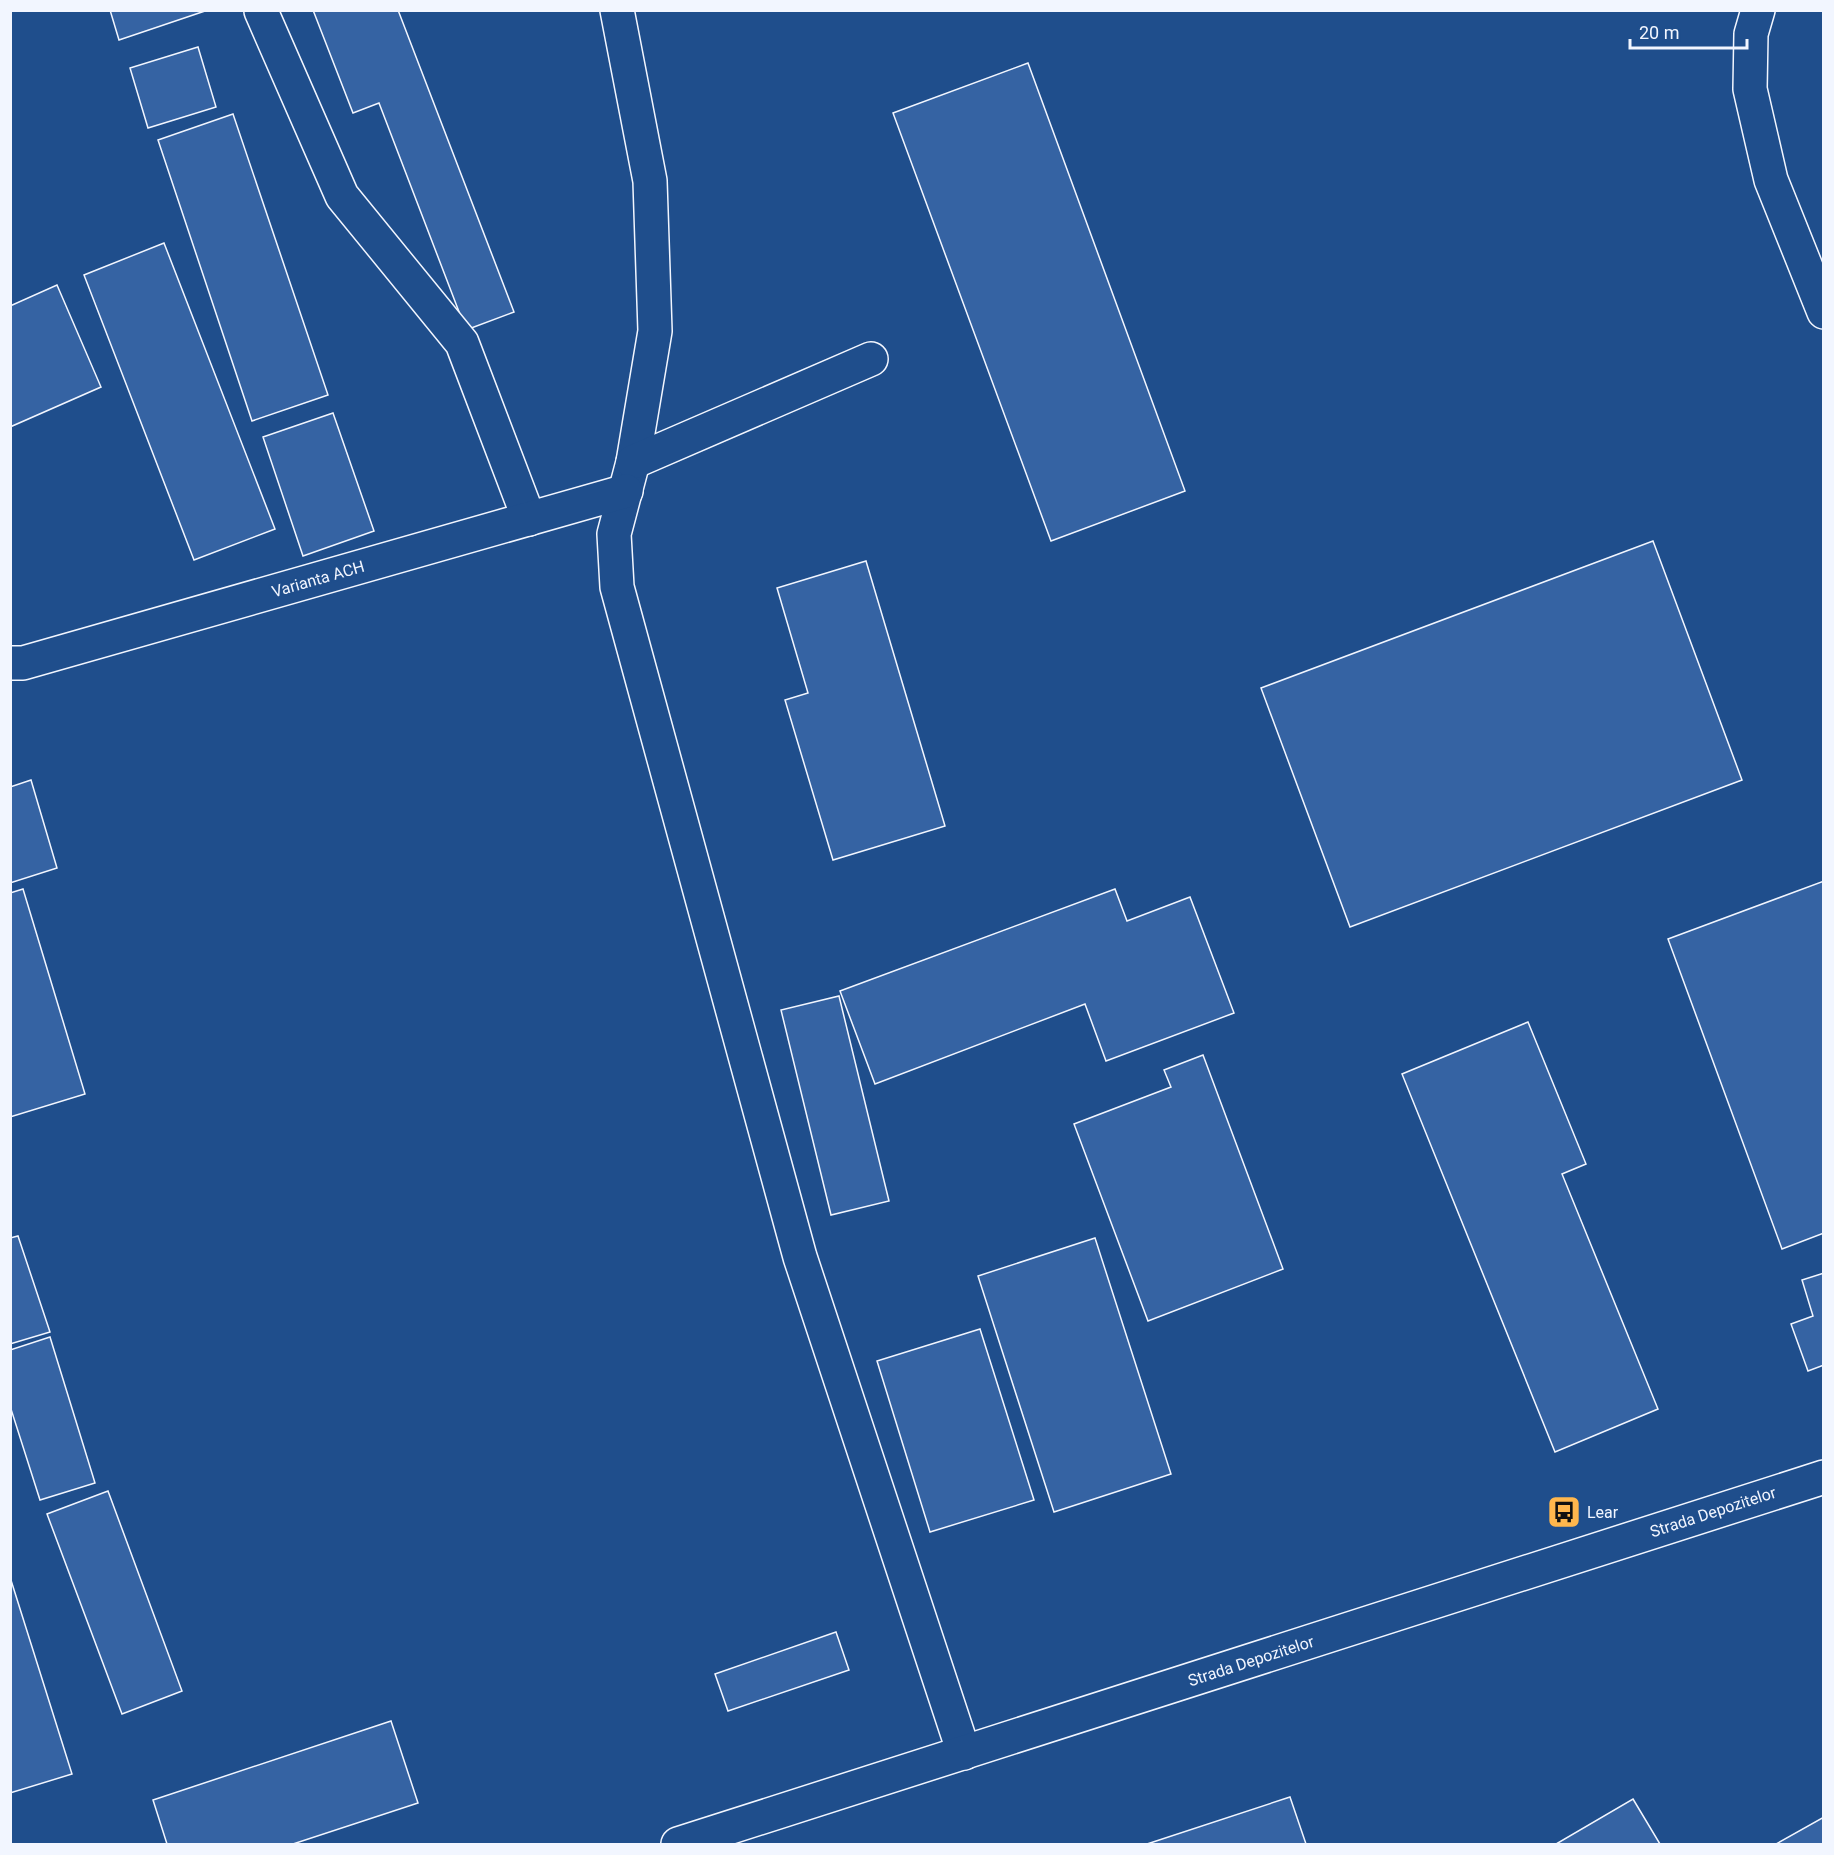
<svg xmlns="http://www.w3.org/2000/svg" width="1834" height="1855" font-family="Roboto,sans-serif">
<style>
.building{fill:#3563a3;stroke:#f2f6ff;stroke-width:1.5}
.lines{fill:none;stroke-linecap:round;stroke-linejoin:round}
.minor-casing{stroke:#f2f6ff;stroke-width:36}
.major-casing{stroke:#f2f6ff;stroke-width:36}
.minor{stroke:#1f4e8c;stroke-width:33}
.major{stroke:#1f4e8c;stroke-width:33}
.labels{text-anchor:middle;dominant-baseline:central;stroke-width:4.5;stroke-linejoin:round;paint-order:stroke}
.street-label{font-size:16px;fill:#f2f6ff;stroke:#1f4e8c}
.poi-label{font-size:16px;fill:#f2f6ff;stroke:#1f4e8c;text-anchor:start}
</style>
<rect width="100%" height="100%" fill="#1f4e8c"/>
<g class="building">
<path d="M 110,10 L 208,10 L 119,40 Z"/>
<path d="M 313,10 L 398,10 L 514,312 L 466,330 L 379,103 L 353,113 Z"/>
<path d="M 198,47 L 216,107 L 148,128 L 130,68 Z"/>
<path d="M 1028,63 L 1185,491 L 1051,541 L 893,113 Z"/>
<path d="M 233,114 L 328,395 L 252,421 L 158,140 Z"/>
<path d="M 164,243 L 275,529 L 194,560 L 84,275 Z"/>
<path d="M 57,285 L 101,387 L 10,427 L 10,306 Z"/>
<path d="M 333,413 L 374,531 L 303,556 L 263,437 Z"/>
<path d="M 1653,541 L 1742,780 L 1350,927 L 1261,688 Z"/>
<path d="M 866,561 L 945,826 L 833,860 L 785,700 L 808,693 L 777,588 Z"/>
<path d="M 31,780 L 57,868 L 10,883 L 10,787 Z"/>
<path d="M 1824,881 L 1824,1233 L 1782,1249 L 1668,939 Z"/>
<path d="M 23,889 L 85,1094 L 10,1117 L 10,893 Z"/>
<path d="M 1115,889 L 1127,921 L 1190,897 L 1234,1013 L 1106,1061 L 1085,1004 L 875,1084 L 840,991 Z"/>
<path d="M 839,996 L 889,1201 L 831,1215 L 781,1010 Z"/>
<path d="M 1528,1022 L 1586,1164 L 1562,1174 L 1658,1409 L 1555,1452 L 1402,1074 Z"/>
<path d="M 1203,1055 L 1283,1269 L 1148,1321 L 1074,1124 L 1171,1087 L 1164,1070 Z"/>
<path d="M 18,1236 L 50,1332 L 10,1344 L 10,1238 Z"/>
<path d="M 1095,1238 L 1171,1474 L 1054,1512 L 978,1276 Z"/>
<path d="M 1824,1273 L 1824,1365 L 1808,1371 L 1791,1324 L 1813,1316 L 1802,1280 Z"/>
<path d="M 980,1329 L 1034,1500 L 930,1532 L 877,1361 Z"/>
<path d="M 50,1337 L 95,1483 L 40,1500 L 10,1406 L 10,1350 Z"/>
<path d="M 108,1491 L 182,1691 L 122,1714 L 47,1514 Z"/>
<path d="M 10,1577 L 72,1774 L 10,1793 Z"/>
<path d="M 836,1632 L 849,1670 L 728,1711 L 715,1674 Z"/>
<path d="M 391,1721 L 418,1803 L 293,1844 L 167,1844 L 153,1800 Z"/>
<path d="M 1290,1797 L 1306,1844 L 1147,1844 Z"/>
<path d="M 1633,1799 L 1660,1844 L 1556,1844 Z"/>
<path d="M 1824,1817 L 1824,1844 L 1776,1844 Z"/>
</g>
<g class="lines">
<defs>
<g id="minor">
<path d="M 617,10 L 650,181 L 655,331 L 633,462 L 614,534 L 617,587 L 800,1257 L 964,1753"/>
<path d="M 1758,10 L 1751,34 L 1750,89 L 1771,180 L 1824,312"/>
<path d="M 261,11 L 342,196 L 462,343 L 529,519"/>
<path d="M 633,462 L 871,359"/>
<path d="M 10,663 L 23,663 L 626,491"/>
</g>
<path id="major" d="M 678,1844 L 1824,1477"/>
</defs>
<use href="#minor" class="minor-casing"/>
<use href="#major" class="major-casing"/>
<use href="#minor" class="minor"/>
<use href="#major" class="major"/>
</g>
<defs>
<symbol id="bus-square" viewBox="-11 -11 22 22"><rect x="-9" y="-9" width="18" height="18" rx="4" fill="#ffb74d" stroke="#1f4e8c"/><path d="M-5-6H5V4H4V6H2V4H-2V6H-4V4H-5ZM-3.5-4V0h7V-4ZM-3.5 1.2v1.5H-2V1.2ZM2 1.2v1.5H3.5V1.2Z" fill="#111"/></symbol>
</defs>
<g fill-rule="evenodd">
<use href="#bus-square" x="1545" y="1493" width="38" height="38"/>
</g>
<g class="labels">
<g class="street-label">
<text transform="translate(318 579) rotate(-16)">Varianta ACH</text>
<text transform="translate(1713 1512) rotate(-18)">Strada Depozitelor</text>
<text transform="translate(1251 1661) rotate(-18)">Strada Depozitelor</text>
</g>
<g class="poi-label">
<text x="1587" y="1512">Lear</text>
</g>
</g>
<rect width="1834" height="1855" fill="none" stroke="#f2f6ff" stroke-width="24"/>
<path d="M1630 39v9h117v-9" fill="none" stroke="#f2f6ff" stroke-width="3"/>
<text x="1639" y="39" font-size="18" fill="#f2f6ff" stroke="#1f4e8c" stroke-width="4.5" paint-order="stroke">20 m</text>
</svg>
